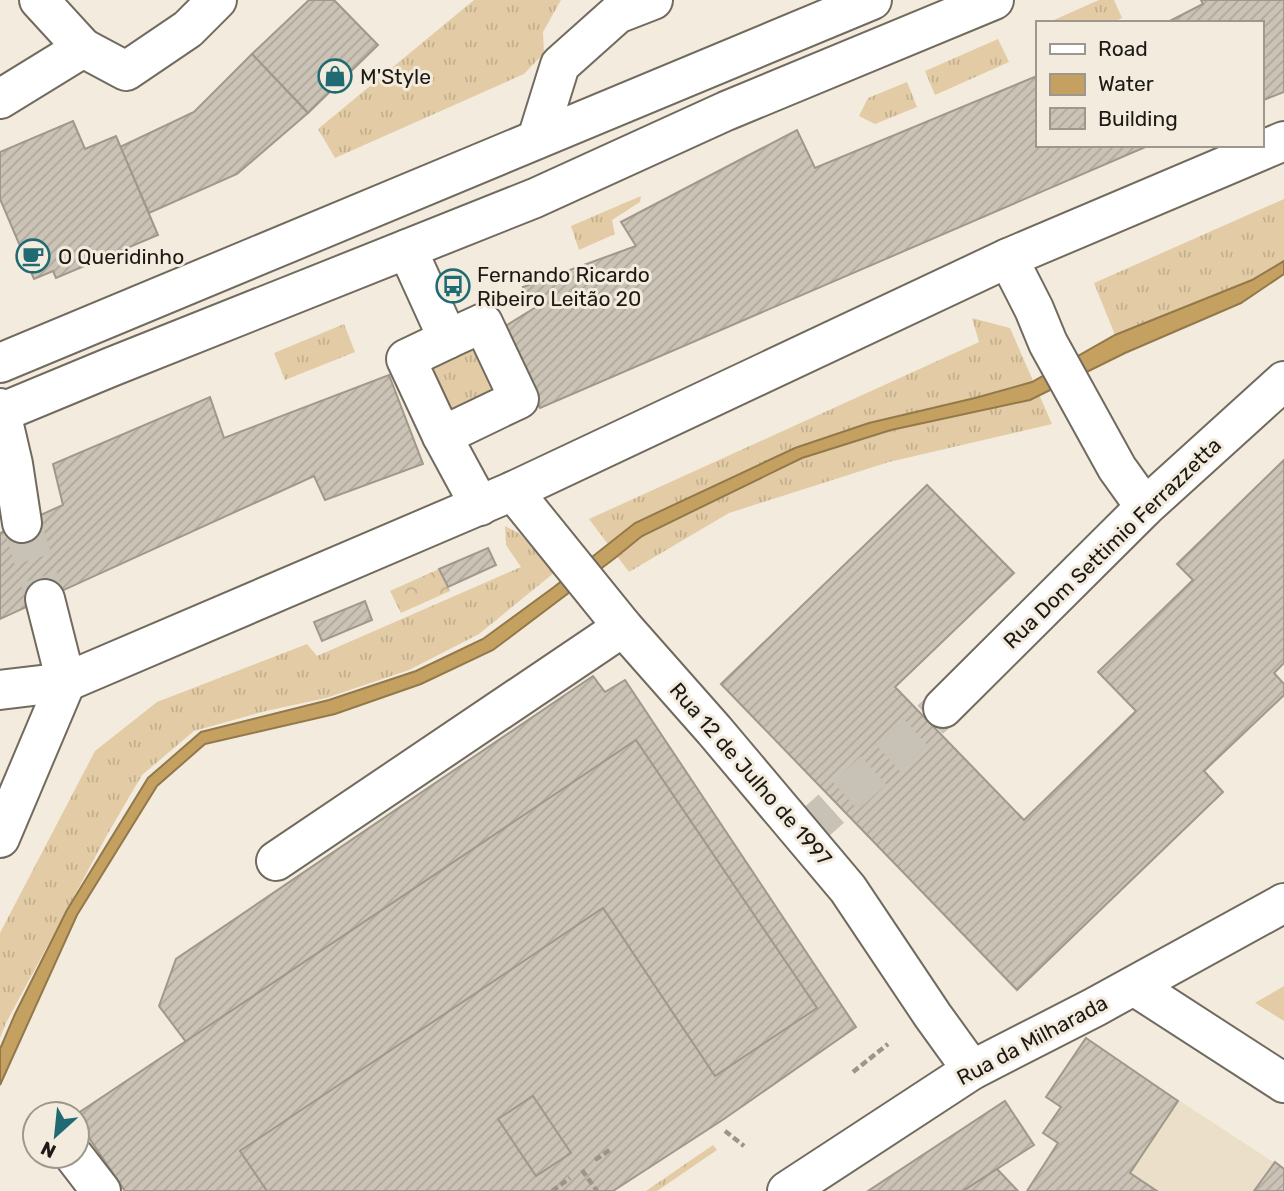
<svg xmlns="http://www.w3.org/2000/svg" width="1284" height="1191" font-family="Rubik,sans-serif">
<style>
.built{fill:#ebdfca}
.grass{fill:url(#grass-tufts)}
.park{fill:url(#park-crowns)}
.water{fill:#c5a161;stroke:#93784a;stroke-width:2}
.building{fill:url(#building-hatch);stroke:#a0988b;stroke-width:2}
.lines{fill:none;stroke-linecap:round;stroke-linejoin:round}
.minor-tunnel{stroke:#c8c1b5;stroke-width:38;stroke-dasharray:38 19;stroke-linecap:butt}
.minor-casing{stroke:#716a5e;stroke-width:42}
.path{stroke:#9b958a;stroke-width:4.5;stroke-dasharray:7 3.5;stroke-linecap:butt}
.minor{stroke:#fff;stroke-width:38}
.labels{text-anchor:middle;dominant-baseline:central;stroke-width:6;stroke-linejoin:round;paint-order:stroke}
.poi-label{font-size:21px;fill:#1d1a15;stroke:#f3ebdd;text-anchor:start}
.street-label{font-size:21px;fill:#1d1a15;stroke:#f3ebdd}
</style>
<defs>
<pattern id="grass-tufts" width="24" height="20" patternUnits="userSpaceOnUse" patternTransform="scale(1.75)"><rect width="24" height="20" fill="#e3cca5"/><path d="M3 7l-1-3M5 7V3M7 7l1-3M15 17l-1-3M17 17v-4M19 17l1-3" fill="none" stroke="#c2af8d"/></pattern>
<pattern id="park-crowns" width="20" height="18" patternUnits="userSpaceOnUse" patternTransform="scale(1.75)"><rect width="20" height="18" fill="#e3cca5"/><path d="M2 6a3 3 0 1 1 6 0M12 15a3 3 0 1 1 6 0" fill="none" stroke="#c2af8d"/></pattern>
<pattern id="building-hatch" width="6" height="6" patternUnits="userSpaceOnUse" patternTransform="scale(1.75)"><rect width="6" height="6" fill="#cbc3b5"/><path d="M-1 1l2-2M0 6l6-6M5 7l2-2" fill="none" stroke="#aea79b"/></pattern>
</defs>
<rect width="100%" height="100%" fill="#f3ebdd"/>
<path class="built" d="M 1110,1055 L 1284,1169 L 1284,1191 L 1027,1191 L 1058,1143 Z"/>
<g class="grass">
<path d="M 474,0 L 561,0 L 543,32 L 544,53 L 524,74 L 335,158 L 318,129 Z"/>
<path d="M 1099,0 L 1114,0 L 1122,18 L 1111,23 L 1047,23 Z"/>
<path d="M 998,39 L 1009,62 L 935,95 L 925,71 Z"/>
<path d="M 907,82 L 917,107 L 875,124 L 859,116 L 868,98 Z"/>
<path d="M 641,196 L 640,202 L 612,220 L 615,234 L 579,250 L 571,226 Z"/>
<path d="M 1284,199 L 1284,261 L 1252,280 L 1115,335 L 1094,283 Z"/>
<path d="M 972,318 L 1010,328 L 1052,424 L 889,462 L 729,513 L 629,572 L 589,519 L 979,342 Z"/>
<path d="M 483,323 L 519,399 L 442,436 L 406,359 Z"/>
<path d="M 344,324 L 355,352 L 285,380 L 274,353 Z"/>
<path d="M 505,526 L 520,534 L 555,572 L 479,634 L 409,670 L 326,698 L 266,711 L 194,731 L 142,775 L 107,835 L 6,1023 L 0,1038 L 0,933 L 95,751 L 157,702 L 307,644 L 317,656 L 521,567 L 506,545 Z"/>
<path d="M 1284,986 L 1284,1021 L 1255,1003 Z"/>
<path d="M 713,1145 L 717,1150 L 657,1191 L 646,1191 Z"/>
</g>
<path class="park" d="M 439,569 L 450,591 L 401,613 L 390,591 Z"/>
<path class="water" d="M 1284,261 L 1284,274 L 1241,303 L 1125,353 L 1030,400 L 891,430 L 802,458 L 642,536 L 615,558 L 493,650 L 421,684 L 335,714 L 205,744 L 157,786 L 77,915 L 0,1085 L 0,1049 L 15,1014 L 67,910 L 148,778 L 201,732 L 329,700 L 416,671 L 483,639 L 554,587 L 635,523 L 795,448 L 869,423 L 975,398 L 1032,382 L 1115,335 L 1252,280 Z"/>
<g class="building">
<path d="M 309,0 L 334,0 L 378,45 L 308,113 L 252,54 Z"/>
<path d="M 1201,0 L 1284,0 L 1284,92 L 1261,101 L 1261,23 L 1166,23 L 1203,4 Z"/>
<path d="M 252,54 L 308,113 L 237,174 L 149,213 L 120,147 L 194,112 Z"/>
<path d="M 1037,76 L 1037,145 L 1150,145 L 540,408 L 496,332 L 536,307 L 523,287 L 636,246 L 621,222 L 797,130 L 815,168 Z"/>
<path d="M 73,121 L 85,149 L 116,136 L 158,235 L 56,278 L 53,271 L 34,279 L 0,199 L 0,152 Z"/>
<path d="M 389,375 L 423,464 L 325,500 L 314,476 L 0,619 L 0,533 L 63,505 L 53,464 L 210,397 L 224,438 Z"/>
<path d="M 1284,460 L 1284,663 L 1274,673 L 1284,684 L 1284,695 L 1204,771 L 1223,792 L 1017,990 L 721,684 L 927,485 L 1014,573 L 895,687 L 1024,820 L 1136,711 L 1098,672 L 1193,580 L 1177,564 Z"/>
<path d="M 488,548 L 496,565 L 448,587 L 439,569 Z"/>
<path d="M 365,601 L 372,620 L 322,641 L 314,622 Z"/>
<path d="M 593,676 L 605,692 L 625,680 L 856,1027 L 724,1119 L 613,1191 L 125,1191 L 77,1120 L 77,1114 L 186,1042 L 159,1006 L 176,959 Z"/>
<path d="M 636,740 L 817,1008 L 715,1076 L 603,908 L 240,1151 L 267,1191 L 125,1191 L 77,1120 L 77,1114 Z"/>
<path d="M 1086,1038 L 1178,1101 L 1130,1173 L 1157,1191 L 1027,1191 L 1058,1143 L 1043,1133 L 1061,1107 L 1046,1097 Z"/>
<path d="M 533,1096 L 571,1153 L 536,1176 L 498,1119 Z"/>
<path d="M 1005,1101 L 1034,1145 L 997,1169 L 963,1191 L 868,1191 Z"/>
<path d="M 1275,1162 L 1284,1169 L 1284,1191 L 1254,1191 Z"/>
<path d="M 997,1169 L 1018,1191 L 963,1191 Z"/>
</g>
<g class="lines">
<g class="minor-tunnel">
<path d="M 22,523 L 45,599"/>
<path d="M 803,834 L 943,708"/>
</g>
<defs>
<g id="minor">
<path d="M 39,0 L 83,48"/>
<path d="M 0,99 L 83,48 L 126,71 L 188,29 L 217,0"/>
<path d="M 537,139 L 560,65 L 617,14 L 653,0"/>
<path d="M 407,249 L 448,339 L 483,323 L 519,399 L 442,436 L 480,506"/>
<path d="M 1008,258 L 1034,309 L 1048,343 L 1117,468 L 1145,507"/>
<path d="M 0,363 L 872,0"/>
<path d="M 0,408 L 13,464 L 22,523"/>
<path d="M 0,413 L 111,367 L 535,198 L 726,111 L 994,0"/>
<path d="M 442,436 L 406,359 L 448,339"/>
<path d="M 513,491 L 623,627 L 714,730 L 848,889 L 933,1016 L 972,1070"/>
<path d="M 45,599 L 66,682"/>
<path d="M 0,690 L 66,682 L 513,491 L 1008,258 L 1284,141"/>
<path d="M 943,708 L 1145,507 L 1284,381"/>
<path d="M 0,838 L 66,682"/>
<path d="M 276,861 L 623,627"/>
<path d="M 1134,986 L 1284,1083"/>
<path d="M 74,1156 L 101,1191"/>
<path d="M 787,1191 L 972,1070 L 1095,1007 L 1284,903"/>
</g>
</defs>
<use href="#minor" class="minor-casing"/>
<g class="path">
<path d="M 853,1072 L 888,1044"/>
<path d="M 725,1131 L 744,1146"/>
<path d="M 595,1160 L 611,1149"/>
<path d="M 582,1170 L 597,1191"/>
<path d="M 552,1191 L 570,1178"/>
</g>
<use href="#minor" class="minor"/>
</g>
<defs>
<symbol id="shop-ring" viewBox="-11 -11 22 22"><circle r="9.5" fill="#f3ebdd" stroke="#206b73" stroke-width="1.5"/><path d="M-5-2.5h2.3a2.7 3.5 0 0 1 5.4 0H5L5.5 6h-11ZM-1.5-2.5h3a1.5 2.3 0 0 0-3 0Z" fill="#206b73"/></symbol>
<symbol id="cafe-ring" viewBox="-11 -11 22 22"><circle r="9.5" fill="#f3ebdd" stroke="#206b73" stroke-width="1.5"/><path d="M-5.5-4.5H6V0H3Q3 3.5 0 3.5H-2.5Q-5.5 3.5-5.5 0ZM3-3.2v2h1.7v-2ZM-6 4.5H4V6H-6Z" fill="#206b73"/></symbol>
<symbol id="bus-ring" viewBox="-11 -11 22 22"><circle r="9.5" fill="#f3ebdd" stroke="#206b73" stroke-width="1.5"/><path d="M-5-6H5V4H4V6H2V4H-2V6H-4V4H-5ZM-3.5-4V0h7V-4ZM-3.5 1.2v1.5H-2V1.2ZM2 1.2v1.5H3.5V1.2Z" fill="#206b73"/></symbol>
</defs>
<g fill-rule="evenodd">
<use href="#shop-ring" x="316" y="57" width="38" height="38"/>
<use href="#cafe-ring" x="14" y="237" width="38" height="38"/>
<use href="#bus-ring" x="434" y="267" width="38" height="38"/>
</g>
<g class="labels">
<g class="poi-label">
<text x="360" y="76">M'Style</text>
<text x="58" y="256">O Queridinho</text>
<text x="477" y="274">Fernando Ricardo<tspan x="477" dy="24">Ribeiro Leitão 20</tspan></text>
</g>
<g class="street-label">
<text transform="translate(1112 543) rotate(-44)">Rua Dom Settimio Ferrazzetta</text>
<text transform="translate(751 774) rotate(49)">Rua 12 de Julho de 1997</text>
<text transform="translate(1032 1040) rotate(-28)">Rua da Milharada</text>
</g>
</g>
<rect x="1036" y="21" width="228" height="126" fill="#f3ebdd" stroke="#9d978d" stroke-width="2"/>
<rect x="1050" y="44" width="35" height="10" fill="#ffffff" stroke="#9d978d" stroke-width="2"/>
<text x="1098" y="56" font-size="21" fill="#1d1a15">Road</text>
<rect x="1050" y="74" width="35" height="21" fill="#c5a161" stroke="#9d978d" stroke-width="2"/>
<text x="1098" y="91" font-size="21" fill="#1d1a15">Water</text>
<rect x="1050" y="108" width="35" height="21" fill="url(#building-hatch)" stroke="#9d978d" stroke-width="2"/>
<text x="1098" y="126" font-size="21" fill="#1d1a15">Building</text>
<g transform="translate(56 1135) rotate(207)"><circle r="33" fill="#f3ebdd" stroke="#9d978d" stroke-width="2"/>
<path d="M0-5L12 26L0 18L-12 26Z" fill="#206b73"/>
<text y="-10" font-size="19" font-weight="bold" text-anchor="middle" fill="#1d1a15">N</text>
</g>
</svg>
